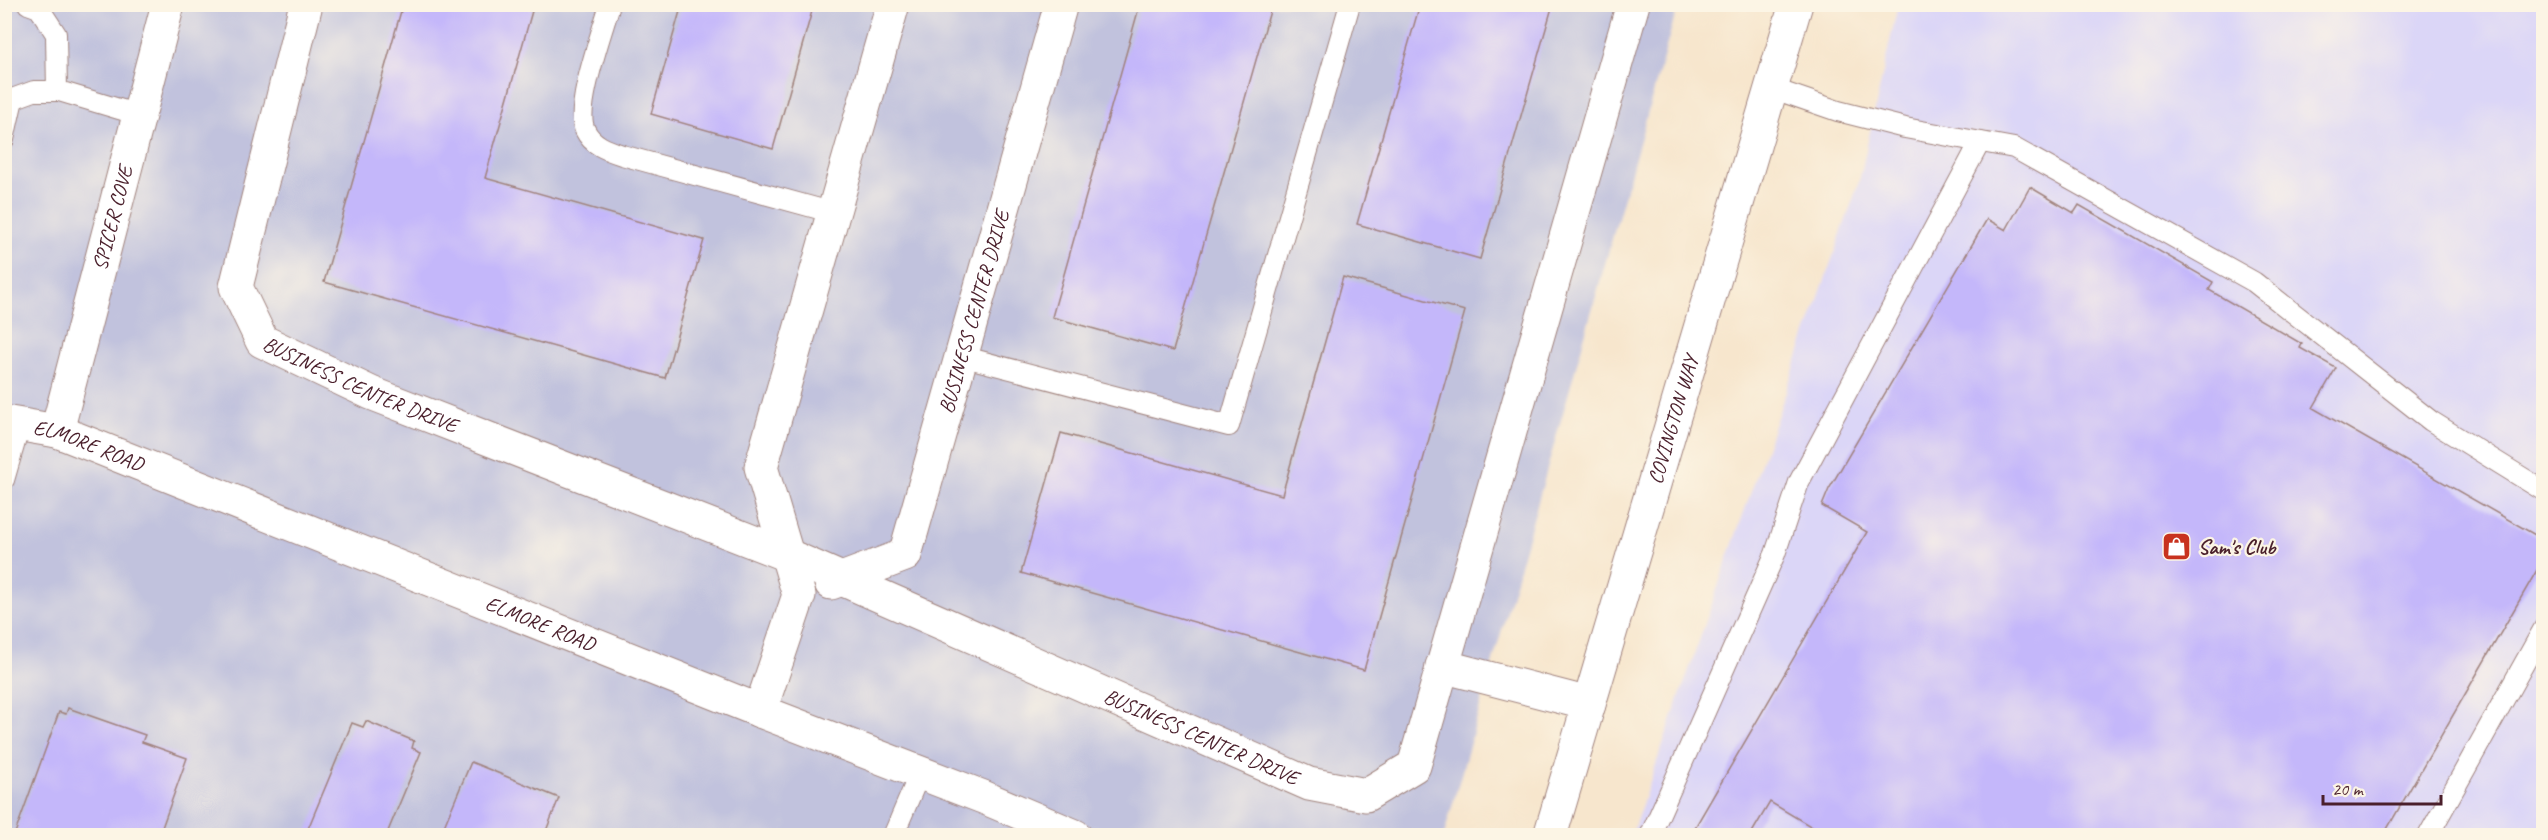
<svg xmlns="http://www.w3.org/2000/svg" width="2548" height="840" font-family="Caveat,sans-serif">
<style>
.built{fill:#dbd6f7}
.industrial{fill:#c1c2dd}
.building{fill:#c4b7fa}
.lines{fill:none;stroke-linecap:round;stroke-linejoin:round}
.lane-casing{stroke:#a0827c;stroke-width:22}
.street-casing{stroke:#a0827c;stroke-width:35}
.secondary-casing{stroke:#a0827c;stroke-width:35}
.lane{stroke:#fff;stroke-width:20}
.street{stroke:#fff;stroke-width:33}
.secondary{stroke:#fff;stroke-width:33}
.labels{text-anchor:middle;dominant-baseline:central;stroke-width:4.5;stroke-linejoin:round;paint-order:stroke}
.street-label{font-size:21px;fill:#4a1f2b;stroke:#fcf5e5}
.poi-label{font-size:21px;font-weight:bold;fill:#4a1f2b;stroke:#fcf5e5;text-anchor:start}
</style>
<rect width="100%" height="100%" fill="#fcf5e5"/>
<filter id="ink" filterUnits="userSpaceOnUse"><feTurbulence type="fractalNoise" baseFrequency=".0167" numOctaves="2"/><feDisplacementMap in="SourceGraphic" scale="12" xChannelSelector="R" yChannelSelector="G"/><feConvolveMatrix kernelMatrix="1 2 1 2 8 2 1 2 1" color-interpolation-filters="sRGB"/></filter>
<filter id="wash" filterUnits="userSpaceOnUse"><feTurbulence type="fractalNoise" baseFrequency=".008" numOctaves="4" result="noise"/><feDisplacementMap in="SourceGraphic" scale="24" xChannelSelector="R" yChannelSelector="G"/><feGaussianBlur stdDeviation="1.35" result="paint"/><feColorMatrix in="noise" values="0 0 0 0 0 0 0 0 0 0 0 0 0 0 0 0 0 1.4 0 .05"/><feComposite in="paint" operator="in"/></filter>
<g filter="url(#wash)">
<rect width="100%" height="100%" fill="#f7e6cd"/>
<path class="built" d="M 1898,5 L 2543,5 L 2543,835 L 1631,836 L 1859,182 Z"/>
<path class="industrial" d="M 5,5 L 1678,5 L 1444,835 L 5,836 Z"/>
<g id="blocks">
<g class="building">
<path d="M 403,4 L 534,4 L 485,178 L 704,240 L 665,378 L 324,282 Z"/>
<path d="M 682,4 L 814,4 L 773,149 L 651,114 Z"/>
<path d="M 1140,4 L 1272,4 L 1173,351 L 1052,317 Z"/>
<path d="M 1420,4 L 1553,4 L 1480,259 L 1357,224 Z"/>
<path d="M 2030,187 L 2074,213 L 2079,205 L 2213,282 L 2209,290 L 2302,344 L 2300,348 L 2336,368 L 2313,408 L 2544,540 L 2544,558 L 2383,836 L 1827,836 L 1770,802 L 1750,836 L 1690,836 L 1867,532 L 1822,506 L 1829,489 L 1987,219 L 2006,230 Z"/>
<path d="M 1343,277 L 1465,311 L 1364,670 L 1021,573 L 1061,433 L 1282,495 Z"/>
<path d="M 68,708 L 145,735 L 142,742 L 187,758 L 159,836 L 14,836 L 59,712 L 66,714 Z"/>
<path d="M 366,721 L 414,741 L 412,748 L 421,752 L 386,836 L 305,836 L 352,723 L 363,727 Z"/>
<path d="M 471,762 L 559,798 L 544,836 L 440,836 Z"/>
</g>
</g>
</g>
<g filter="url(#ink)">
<use href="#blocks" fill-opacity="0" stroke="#a0827c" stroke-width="1.5"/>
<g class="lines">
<defs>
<g id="lane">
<path d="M 28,4 L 39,8 L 56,34 L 57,91"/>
<path d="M 610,4 C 603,30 574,108 585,130 C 592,145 607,150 622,155 L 834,213"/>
<path d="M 1771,88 L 1838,111 L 1905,128 L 2014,148 L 2254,282 L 2431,421 L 2544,491"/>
<path d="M 4,102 L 34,91 L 59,91 L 139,115"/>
<path d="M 4,139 L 13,99"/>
<path d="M 961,356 L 1229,426 L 1350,4"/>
<path d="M 4,480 L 20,425"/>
<path d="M 893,836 L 920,773"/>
<path d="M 1650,836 L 1775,554 L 1799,482 L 1980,142"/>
<path d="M 2428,836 L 2544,628"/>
</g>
<g id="street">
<path id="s1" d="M 306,4 L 236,287 L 262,341 L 371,393 L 787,555 L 1309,784 L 1366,795 L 1414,766 L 1633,4"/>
<path id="s2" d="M 57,431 L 168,4"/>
<path id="s3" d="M 831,583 L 905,555 L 1061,4"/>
<path d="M 1442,666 L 1589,704"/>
<path d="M 760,711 L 799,595 L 761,467 L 893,4"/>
<path id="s4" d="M 1550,836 L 1796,4"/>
</g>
<g id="secondary">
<path id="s5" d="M 4,422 L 57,431 L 760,711 L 983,797 L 1075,836"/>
</g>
</defs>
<use href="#lane" class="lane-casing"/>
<use href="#street" class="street-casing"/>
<use href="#secondary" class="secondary-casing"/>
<use href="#lane" class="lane"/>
<use href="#street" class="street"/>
<use href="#secondary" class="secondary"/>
</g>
</g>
<defs>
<symbol id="shop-square" viewBox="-11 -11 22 22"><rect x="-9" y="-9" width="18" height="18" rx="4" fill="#c8321e" stroke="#fcf5e5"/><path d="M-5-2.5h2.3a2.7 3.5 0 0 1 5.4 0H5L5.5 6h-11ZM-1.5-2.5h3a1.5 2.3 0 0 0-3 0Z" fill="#fff"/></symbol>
</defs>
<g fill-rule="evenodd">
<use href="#shop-square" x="2160" y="530" width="33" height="33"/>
</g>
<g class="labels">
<g class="street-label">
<text stroke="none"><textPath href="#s2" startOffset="220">SPICER COVE</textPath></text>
<text stroke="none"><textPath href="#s3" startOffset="332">BUSINESS CENTER DRIVE</textPath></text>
<text stroke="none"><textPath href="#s1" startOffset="459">BUSINESS CENTER DRIVE</textPath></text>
<text stroke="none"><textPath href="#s4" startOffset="434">COVINGTON WAY</textPath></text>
<text stroke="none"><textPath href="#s5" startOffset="88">ELMORE ROAD</textPath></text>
<text stroke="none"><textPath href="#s5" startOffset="574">ELMORE ROAD</textPath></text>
<text stroke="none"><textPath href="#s1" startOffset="1371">BUSINESS CENTER DRIVE</textPath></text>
</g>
<g class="poi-label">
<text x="2198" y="547">Sam's Club</text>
</g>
</g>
<rect width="2548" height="840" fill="none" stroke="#fcf5e5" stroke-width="24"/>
<path d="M2323 795v9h118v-9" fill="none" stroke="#4a1f2b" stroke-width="3"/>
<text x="2332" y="795" font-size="18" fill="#4a1f2b" stroke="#fcf5e5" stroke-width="4.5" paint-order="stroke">20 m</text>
</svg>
